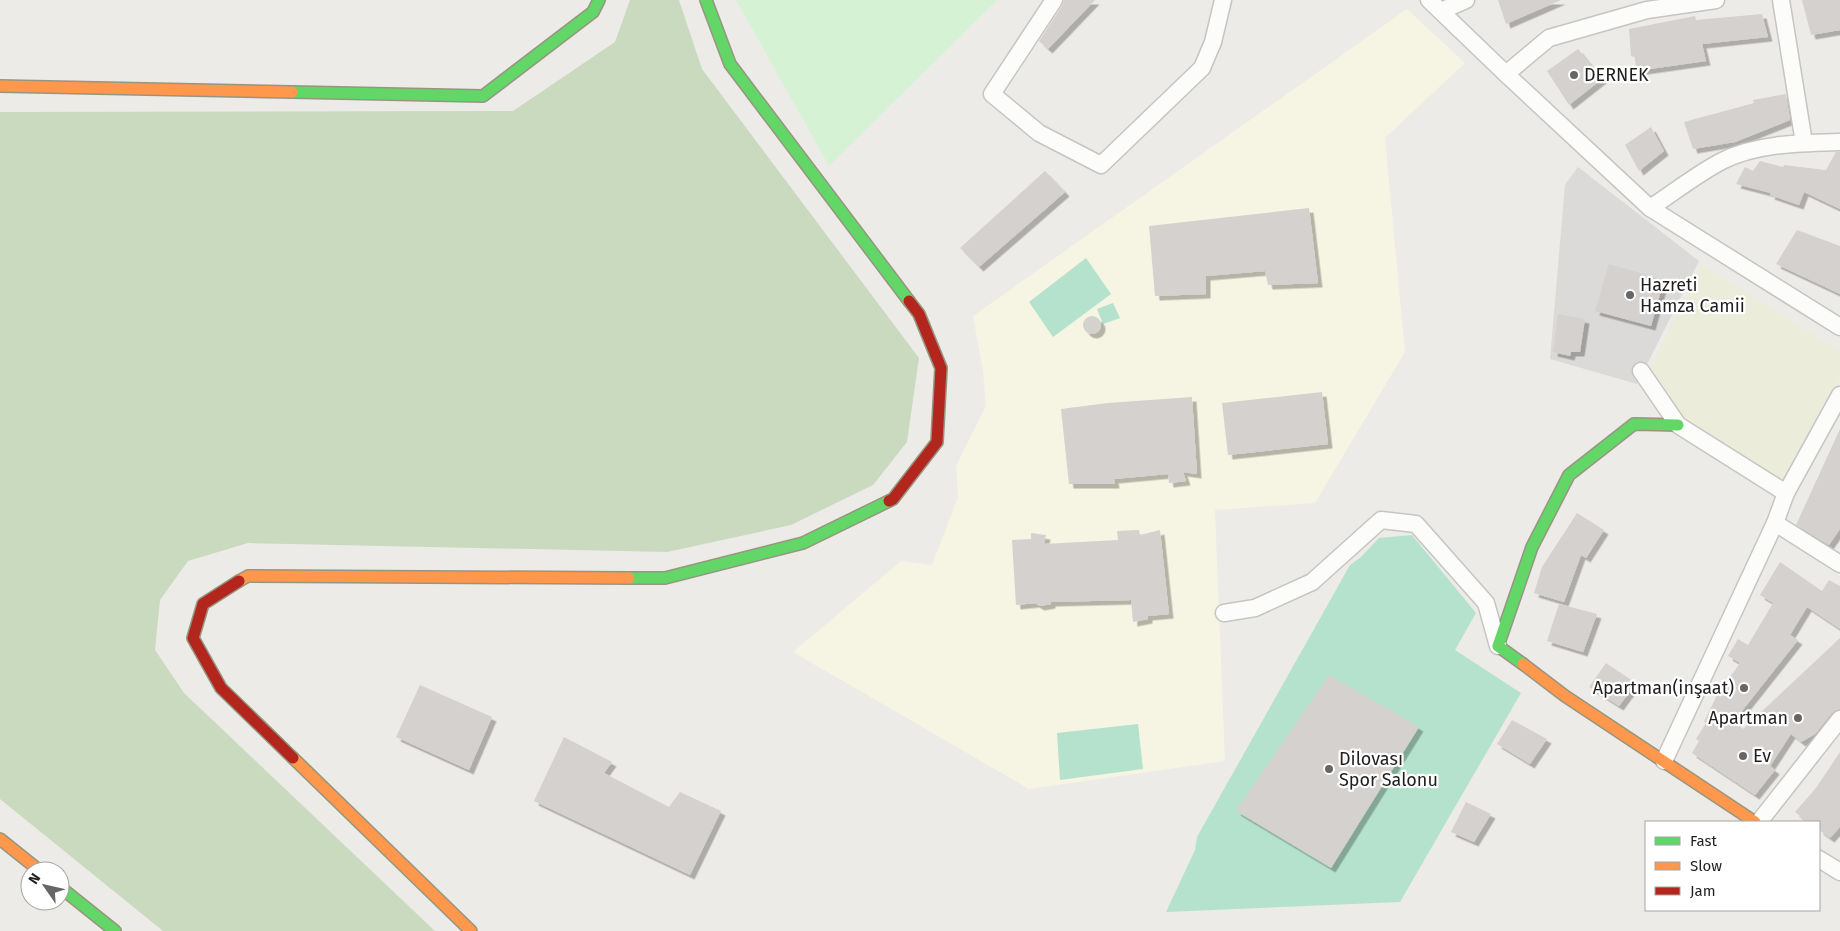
<svg xmlns="http://www.w3.org/2000/svg" width="1840" height="931" font-family="'Fira Sans',sans-serif">
<style>
.education{fill:#f6f4e3}
.religious{fill:#dbdad9}
.farmland{fill:#ececdb}
.forest{fill:#c9dabe}
.park{fill:#d6f2d5}
.pitch{fill:#b4e2cd}
.building{fill:#d4d1ce;filter:url(#shadow)}
.lines{fill:none;stroke-linecap:round;stroke-linejoin:round}
.street-casing{stroke:#c6c5c3;stroke-width:19}
.fast-casing{stroke:#969680;stroke-width:14}
.slow-casing{stroke:#969680;stroke-width:14}
.jam-casing{stroke:#969680;stroke-width:14}
.street{stroke:#fcfcfb;stroke-width:16}
.fast{stroke:#63d668;stroke-width:11}
.slow{stroke:#ff974d;stroke-width:11}
.jam{stroke:#b3261e;stroke-width:11}
.poi-dot{fill:#676665;stroke:#fff;stroke-width:2}
.labels{text-anchor:middle;dominant-baseline:central;stroke-width:4.5;stroke-linejoin:round;paint-order:stroke}
.poi-label{font-size:18px;fill:#1f1f1f;stroke:#fff;text-anchor:start}
</style>
<defs>
<filter id="shadow"><feDropShadow dx="4.5" dy="4.5" stdDeviation="0" flood-color="#0004"/></filter>
</defs>
<rect width="100%" height="100%" fill="#edebe7"/>
<path class="education" d="M 1407,9 L 1465,63 L 1385,138 L 1405,352 L 1315,503 L 1215,510 L 1225,761 L 1029,789 L 793,652 L 901,561 L 932,565 L 958,497 L 956,466 L 986,406 L 983,371 L 973,316 Z"/>
<path class="religious" d="M 1578,167 L 1699,261 L 1637,384 L 1550,359 L 1565,185 Z"/>
<path class="farmland" d="M 1702,264 L 1840,351 L 1840,377 L 1781,480 L 1683,418 L 1648,373 Z"/>
<path class="forest" d="M 630,0 L 679,0 L 702,69 L 919,358 L 907,442 L 873,485 L 791,525 L 667,552 L 248,543 L 188,561 L 160,600 L 155,650 L 184,693 L 435,931 L 163,931 L 0,799 L 0,112 L 513,111 L 615,42 Z"/>
<path class="park" d="M 736,0 L 997,0 L 829,166 Z"/>
<g class="pitch">
<path d="M 1086,258 L 1111,294 L 1053,337 L 1029,302 Z"/>
<path d="M 1113,303 L 1120,318 L 1103,324 L 1097,309 Z"/>
<path d="M 1412,535 L 1476,613 L 1455,650 L 1521,693 L 1400,902 L 1166,912 L 1195,850 L 1197,837 L 1350,565 L 1361,557 L 1379,538 Z"/>
<path d="M 1138,724 L 1143,769 L 1060,780 L 1057,733 Z"/>
</g>
<g class="building">
<path d="M 1064,0 L 1095,0 L 1048,49 L 1039,41 L 1062,6 Z"/>
<path d="M 1498,0 L 1561,0 L 1506,24 Z"/>
<path d="M 1802,0 L 1840,0 L 1840,30 L 1811,35 Z"/>
<path d="M 1762,14 L 1768,37 L 1702,44 L 1706,61 L 1636,71 L 1635,57 L 1631,56 L 1629,29 L 1695,16 L 1696,20 Z"/>
<path d="M 1578,49 L 1602,79 L 1569,105 L 1547,71 Z"/>
<path d="M 1786,94 L 1790,120 L 1735,142 L 1693,149 L 1684,122 L 1754,103 L 1753,100 Z"/>
<path d="M 1651,127 L 1664,151 L 1639,171 L 1625,145 Z"/>
<path d="M 1836,152 L 1840,152 L 1840,209 L 1804,192 L 1799,205 L 1770,195 L 1771,193 L 1736,184 L 1745,167 L 1753,171 L 1760,161 L 1783,167 L 1784,165 L 1826,170 Z"/>
<path d="M 1045,171 L 1065,192 L 979,267 L 960,248 Z"/>
<path d="M 1309,208 L 1318,283 L 1268,285 L 1265,271 L 1206,276 L 1206,294 L 1155,296 L 1149,226 Z"/>
<path d="M 1797,230 L 1840,246 L 1840,294 L 1776,264 Z"/>
<path d="M 1609,264 L 1664,280 L 1651,326 L 1595,311 Z"/>
<path d="M 1558,314 L 1585,319 L 1580,352 L 1571,352 L 1570,356 L 1553,352 Z"/>
<circle cx="1092" cy="325" r="9"/>
<path d="M 1322,392 L 1328,444 L 1228,455 L 1222,403 Z"/>
<path d="M 1192,397 L 1197,474 L 1183,472 L 1186,481 L 1169,483 L 1168,474 L 1114,479 L 1115,484 L 1069,484 L 1061,409 L 1108,403 Z"/>
<path d="M 1840,429 L 1840,529 L 1829,545 L 1796,525 Z"/>
<path d="M 1577,513 L 1604,530 L 1586,558 L 1581,555 L 1564,602 L 1534,593 L 1542,567 Z"/>
<path d="M 1139,530 L 1140,535 L 1160,530 L 1169,614 L 1148,616 L 1148,619 L 1133,622 L 1131,600 L 1051,602 L 1051,604 L 1040,606 L 1035,603 L 1016,605 L 1012,540 L 1031,539 L 1031,533 L 1046,535 L 1044,544 L 1118,540 L 1117,531 Z"/>
<path d="M 1780,562 L 1822,591 L 1829,580 L 1840,586 L 1840,629 L 1807,607 L 1790,635 L 1798,640 L 1734,721 L 1743,729 L 1840,638 L 1840,709 L 1832,713 L 1815,734 L 1801,742 L 1791,734 L 1770,766 L 1775,770 L 1755,795 L 1692,753 L 1699,741 L 1696,739 L 1706,723 L 1704,722 L 1717,695 L 1740,663 L 1728,656 L 1738,639 L 1748,645 L 1773,603 L 1760,595 Z"/>
<path d="M 1559,604 L 1597,614 L 1583,652 L 1547,641 Z"/>
<path d="M 1606,663 L 1636,683 L 1619,706 L 1589,687 Z"/>
<path d="M 1329,675 L 1419,727 L 1331,868 L 1236,811 Z"/>
<path d="M 420,685 L 492,717 L 469,770 L 396,737 Z"/>
<path d="M 1512,720 L 1547,739 L 1530,764 L 1497,744 Z"/>
<path d="M 564,737 L 612,762 L 604,773 L 669,807 L 680,792 L 721,811 L 690,875 L 534,801 Z"/>
<path d="M 1840,752 L 1840,827 L 1830,838 L 1819,830 L 1819,822 L 1808,822 L 1795,812 L 1816,788 Z"/>
<path d="M 1466,802 L 1491,814 L 1474,842 L 1451,832 Z"/>
</g>
<g class="lines">
<defs>
<g id="street">
<path d="M 1054,0 L 992,94 L 1039,133 L 1101,165 L 1202,68 L 1213,42 L 1223,0"/>
<path d="M 1429,0 L 1506,74 L 1650,208 L 1840,327"/>
<path d="M 1781,0 L 1804,143"/>
<path d="M 1441,11 L 1466,0"/>
<path d="M 1506,74 L 1549,38 L 1647,10 L 1716,0"/>
<path d="M 1650,208 C 1673,193 1697,174 1722,161 C 1757,143 1802,143 1840,142"/>
<path d="M 1641,371 L 1678,425 L 1786,493"/>
<path d="M 1775,523 L 1840,564"/>
<path d="M 1224,613 L 1255,608 L 1312,582 L 1381,520 L 1416,524 L 1486,603 L 1498,646"/>
<path d="M 1664,761 L 1775,523 L 1786,493 L 1840,395"/>
<path d="M 1759,822 L 1840,719"/>
<path d="M 1819,859 L 1840,872"/>
</g>
<g id="fast">
<path d="M 706,0 L 730,64 L 909,301"/>
<path d="M 292,92 L 483,96 L 593,12 L 599,0"/>
<path d="M 629,578 L 665,578 L 803,543 L 889,501"/>
<path d="M 1523,664 L 1498,646 L 1532,547 L 1569,475 L 1634,424 L 1678,425"/>
<path d="M 60,887 L 115,931"/>
</g>
<g id="slow">
<path d="M 0,86 L 292,92"/>
<path d="M 239,581 L 248,576 L 629,578"/>
<path d="M 1523,664 L 1565,696 L 1755,822"/>
<path d="M 293,758 L 471,931"/>
<path d="M 0,839 L 40,871"/>
</g>
<g id="jam">
<path d="M 889,501 L 893,499 L 937,442 L 941,368 L 919,314 L 909,301"/>
<path d="M 239,581 L 203,604 L 193,638 L 221,688 L 293,758"/>
</g>
</defs>
<use href="#street" class="street-casing"/>
<use href="#fast" class="fast-casing"/>
<use href="#slow" class="slow-casing"/>
<use href="#jam" class="jam-casing"/>
<use href="#street" class="street"/>
<use href="#fast" class="fast"/>
<use href="#slow" class="slow"/>
<use href="#jam" class="jam"/>
</g>
<g class="poi-dot">
<circle cx="1574" cy="75" r="5"/>
<circle cx="1630" cy="295" r="5"/>
<circle cx="1744" cy="688" r="5"/>
<circle cx="1798" cy="718" r="5"/>
<circle cx="1743" cy="756" r="5"/>
<circle cx="1329" cy="769" r="5"/>
</g>
<g class="labels">
<g class="poi-label">
<text x="1584" y="75">DERNEK</text>
<text x="1640" y="285">Hazreti<tspan x="1640" dy="21">Hamza Camii</tspan></text>
<text x="1734" y="688" text-anchor="end">Apartman(inşaat)</text>
<text x="1788" y="718" text-anchor="end">Apartman</text>
<text x="1753" y="756">Ev</text>
<text x="1339" y="759">Dilovası<tspan x="1339" dy="21">Spor Salonu</tspan></text>
</g>
</g>
<rect x="1645" y="821" width="175" height="90" fill="#ffffff" stroke="#a5a5a5"/>
<rect x="1655" y="837" width="25" height="8" fill="#63d668" stroke="#a5a5a5"/>
<text x="1690" y="846" font-size="15" fill="#1f1f1f">Fast</text>
<rect x="1655" y="862" width="25" height="8" fill="#ff974d" stroke="#a5a5a5"/>
<text x="1690" y="871" font-size="15" fill="#1f1f1f">Slow</text>
<rect x="1655" y="887" width="25" height="8" fill="#b3261e" stroke="#a5a5a5"/>
<text x="1690" y="896" font-size="15" fill="#1f1f1f">Jam</text>
<g transform="translate(45 886) rotate(304)"><circle r="24" fill="#ffffff" stroke="#a5a5a5"/>
<path d="M0-4L9 19L0 12L-9 19Z" fill="#676665"/>
<text y="-8" font-size="14" font-weight="bold" text-anchor="middle" fill="#1f1f1f">N</text>
</g>
</svg>
